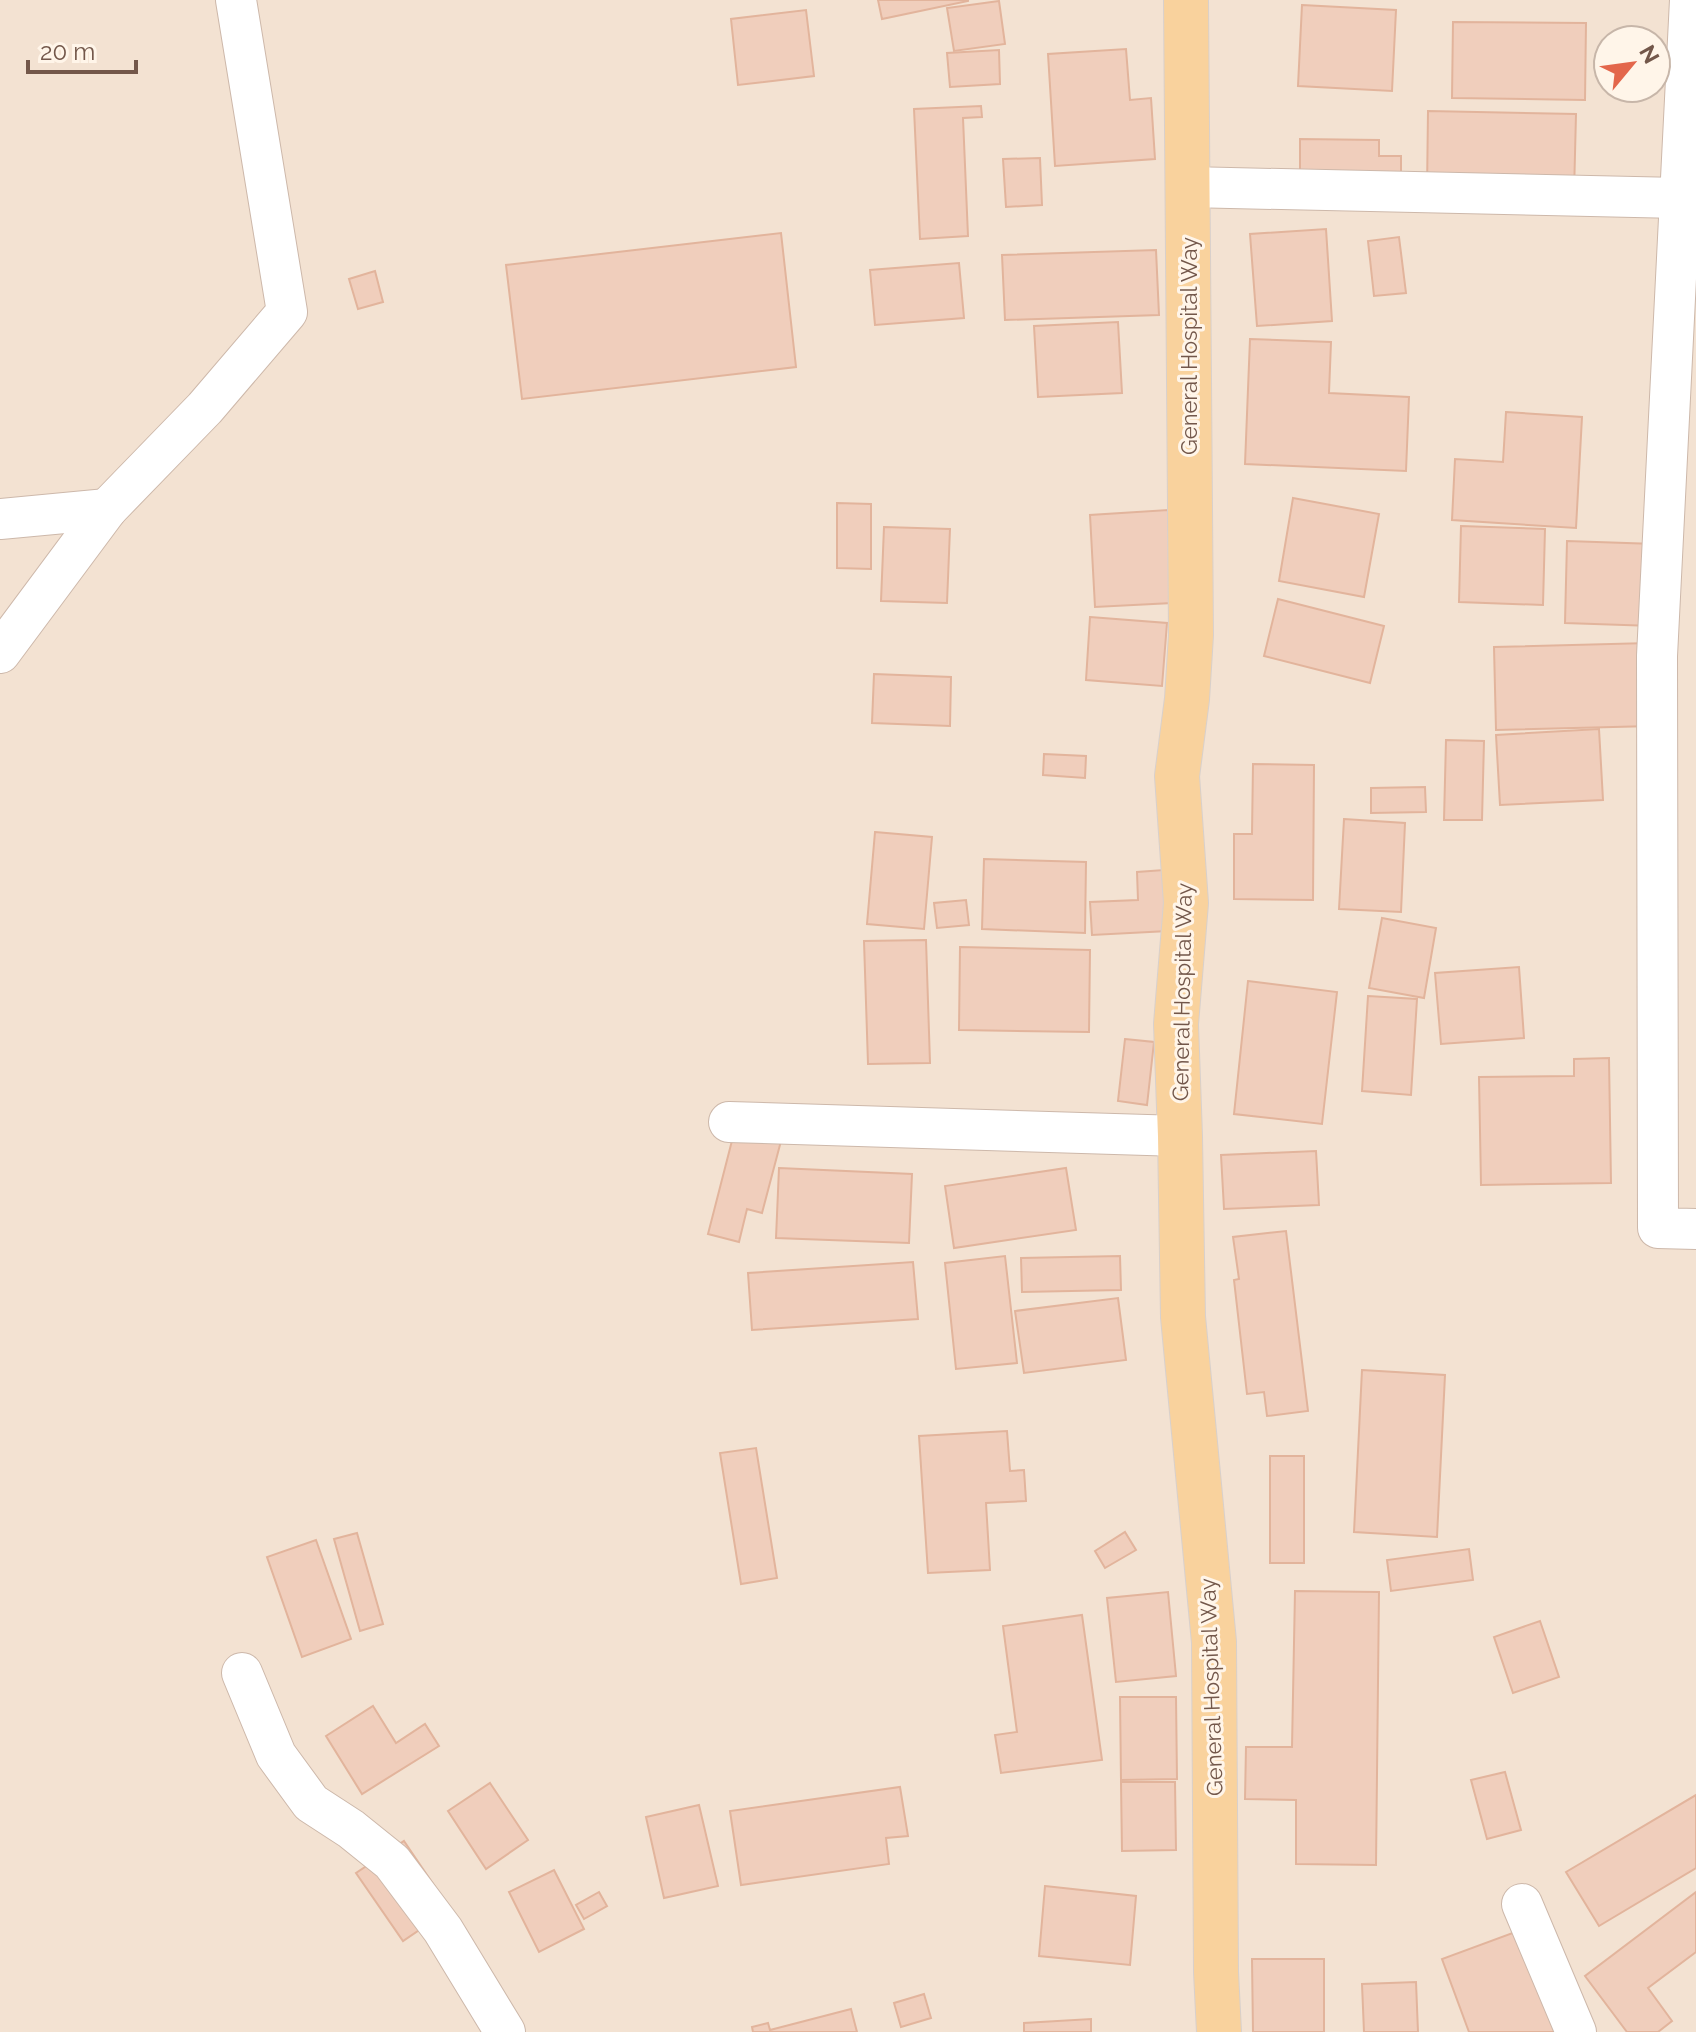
<svg xmlns="http://www.w3.org/2000/svg" width="1696" height="2032" font-family="Raleway,sans-serif">
<style>
.residential{fill:#f3e2d2;fill-rule:evenodd}
.building{fill:#f0cebc;stroke:#e2b49c;stroke-width:2}
.lines{fill:none;stroke-linecap:round;stroke-linejoin:round}
.minor-casing{stroke:#cdb8aa;stroke-width:42}
.major-casing{stroke:#d8d0cc;stroke-width:46}
.minor{stroke:#fff;stroke-width:40}
.major{stroke:#f9d29d;stroke-width:44}
.labels{text-anchor:middle;dominant-baseline:central;stroke-width:6;stroke-linejoin:round;paint-order:stroke}
.street-label{font-size:22px;fill:#73574a;stroke:#fff5e9}
</style>
<rect width="100%" height="100%" fill="#fcf1e3"/>
<path class="residential" d="M 0,0 L 1696,0 L 1696,2032 L 0,2032 ZM 1608,40 L 1656,40 L 1656,88 L 1608,88 Z"/>
<g class="building">
<path d="M 878,0 L 968,0 L 968,1 L 882,19 Z"/>
<path d="M 999,1 L 1005,44 L 954,51 L 947,8 Z"/>
<path d="M 1302,5 L 1396,10 L 1392,91 L 1298,86 Z"/>
<path d="M 806,10 L 814,76 L 738,85 L 731,19 Z"/>
<path d="M 1453,22 L 1586,23 L 1585,100 L 1452,98 Z"/>
<path d="M 1126,49 L 1130,100 L 1151,98 L 1155,159 L 1055,166 L 1048,54 Z"/>
<path d="M 999,50 L 1000,84 L 950,87 L 947,53 Z"/>
<path d="M 981,106 L 982,117 L 963,118 L 968,236 L 920,239 L 914,109 Z"/>
<path d="M 1428,111 L 1576,114 L 1574,194 L 1427,191 Z"/>
<path d="M 1300,139 L 1379,140 L 1379,156 L 1401,156 L 1401,186 L 1300,186 Z"/>
<path d="M 1040,158 L 1042,205 L 1006,207 L 1003,159 Z"/>
<path d="M 1326,229 L 1332,321 L 1257,326 L 1250,234 Z"/>
<path d="M 781,233 L 796,367 L 522,399 L 506,265 Z"/>
<path d="M 1399,237 L 1406,293 L 1374,296 L 1368,241 Z"/>
<path d="M 1156,250 L 1159,315 L 1005,320 L 1002,255 Z"/>
<path d="M 959,263 L 964,318 L 875,325 L 870,270 Z"/>
<path d="M 375,271 L 383,302 L 358,309 L 349,279 Z"/>
<path d="M 1118,322 L 1122,393 L 1038,397 L 1034,326 Z"/>
<path d="M 1250,339 L 1331,342 L 1329,393 L 1409,397 L 1406,471 L 1245,464 Z"/>
<path d="M 1506,412 L 1582,417 L 1576,528 L 1452,520 L 1455,459 L 1503,462 Z"/>
<path d="M 1293,498 L 1379,514 L 1364,597 L 1279,581 Z"/>
<path d="M 837,503 L 871,504 L 871,569 L 837,568 Z"/>
<path d="M 1168,510 L 1172,603 L 1095,607 L 1090,515 Z"/>
<path d="M 1461,526 L 1545,529 L 1543,605 L 1459,602 Z"/>
<path d="M 884,527 L 950,529 L 947,603 L 881,601 Z"/>
<path d="M 1567,541 L 1655,544 L 1653,626 L 1565,623 Z"/>
<path d="M 1278,599 L 1384,626 L 1370,683 L 1264,656 Z"/>
<path d="M 1090,617 L 1167,623 L 1162,686 L 1086,680 Z"/>
<path d="M 1649,643 L 1652,726 L 1496,730 L 1494,647 Z"/>
<path d="M 874,674 L 951,677 L 950,726 L 872,723 Z"/>
<path d="M 1599,729 L 1603,800 L 1500,805 L 1496,735 Z"/>
<path d="M 1446,740 L 1484,741 L 1482,820 L 1444,820 Z"/>
<path d="M 1044,754 L 1086,756 L 1085,778 L 1043,775 Z"/>
<path d="M 1253,764 L 1314,765 L 1313,900 L 1234,899 L 1234,834 L 1252,834 Z"/>
<path d="M 1425,787 L 1426,812 L 1371,813 L 1371,788 Z"/>
<path d="M 1344,819 L 1405,823 L 1401,912 L 1339,909 Z"/>
<path d="M 875,832 L 932,837 L 924,929 L 867,924 Z"/>
<path d="M 984,859 L 1086,862 L 1085,933 L 982,929 Z"/>
<path d="M 1164,870 L 1168,931 L 1092,935 L 1090,902 L 1138,900 L 1137,872 Z"/>
<path d="M 966,900 L 969,925 L 937,928 L 934,903 Z"/>
<path d="M 1382,918 L 1436,928 L 1424,998 L 1369,988 Z"/>
<path d="M 926,940 L 930,1063 L 868,1064 L 864,941 Z"/>
<path d="M 960,947 L 1090,950 L 1089,1032 L 959,1030 Z"/>
<path d="M 1519,967 L 1524,1038 L 1441,1044 L 1435,973 Z"/>
<path d="M 1248,981 L 1337,992 L 1322,1124 L 1234,1114 Z"/>
<path d="M 1368,996 L 1417,999 L 1411,1095 L 1362,1091 Z"/>
<path d="M 1125,1039 L 1154,1042 L 1147,1105 L 1118,1101 Z"/>
<path d="M 1609,1058 L 1611,1183 L 1481,1185 L 1479,1077 L 1574,1076 L 1574,1059 Z"/>
<path d="M 735,1129 L 781,1141 L 762,1213 L 747,1209 L 739,1242 L 708,1234 Z"/>
<path d="M 1316,1151 L 1319,1205 L 1224,1209 L 1221,1155 Z"/>
<path d="M 779,1168 L 912,1174 L 909,1243 L 776,1238 Z"/>
<path d="M 1066,1168 L 1076,1230 L 954,1248 L 945,1186 Z"/>
<path d="M 1286,1231 L 1308,1411 L 1267,1416 L 1264,1392 L 1247,1394 L 1234,1280 L 1239,1279 L 1233,1237 Z"/>
<path d="M 1005,1256 L 1017,1363 L 956,1369 L 945,1263 Z"/>
<path d="M 1120,1256 L 1121,1290 L 1022,1292 L 1021,1258 Z"/>
<path d="M 913,1262 L 918,1319 L 752,1330 L 748,1273 Z"/>
<path d="M 1118,1298 L 1126,1360 L 1024,1373 L 1015,1311 Z"/>
<path d="M 1362,1370 L 1445,1375 L 1437,1537 L 1354,1532 Z"/>
<path d="M 1007,1431 L 1010,1471 L 1024,1470 L 1026,1501 L 986,1503 L 990,1570 L 928,1573 L 919,1436 Z"/>
<path d="M 756,1448 L 777,1578 L 741,1584 L 720,1453 Z"/>
<rect x="1270" y="1456" width="34" height="107"/>
<path d="M 1125,1532 L 1136,1550 L 1105,1568 L 1095,1551 Z"/>
<path d="M 357,1533 L 383,1624 L 360,1631 L 334,1539 Z"/>
<path d="M 316,1540 L 351,1639 L 302,1657 L 267,1557 Z"/>
<path d="M 1469,1549 L 1473,1580 L 1391,1591 L 1387,1560 Z"/>
<path d="M 1295,1591 L 1379,1592 L 1376,1865 L 1296,1864 L 1296,1800 L 1245,1799 L 1246,1747 L 1292,1747 Z"/>
<path d="M 1168,1592 L 1176,1676 L 1116,1682 L 1107,1598 Z"/>
<path d="M 1082,1615 L 1102,1760 L 1001,1773 L 995,1735 L 1017,1732 L 1003,1626 Z"/>
<path d="M 1540,1621 L 1559,1677 L 1513,1693 L 1494,1637 Z"/>
<path d="M 1120,1697 L 1176,1697 L 1177,1779 L 1121,1780 Z"/>
<path d="M 373,1706 L 396,1743 L 425,1724 L 439,1746 L 362,1794 L 326,1736 Z"/>
<path d="M 1505,1772 L 1521,1830 L 1487,1839 L 1471,1780 Z"/>
<path d="M 1121,1782 L 1175,1782 L 1176,1850 L 1122,1851 Z"/>
<path d="M 490,1783 L 528,1840 L 486,1869 L 448,1811 Z"/>
<path d="M 900,1787 L 908,1836 L 886,1838 L 889,1864 L 741,1885 L 730,1811 Z"/>
<path d="M 1696,1795 L 1696,1868 L 1599,1926 L 1566,1872 Z"/>
<path d="M 699,1805 L 718,1886 L 664,1898 L 646,1817 Z"/>
<path d="M 404,1841 L 450,1909 L 403,1941 L 356,1873 Z"/>
<path d="M 554,1870 L 584,1929 L 539,1952 L 509,1892 Z"/>
<path d="M 1045,1886 L 1136,1896 L 1130,1965 L 1039,1956 Z"/>
<path d="M 599,1892 L 607,1906 L 584,1919 L 576,1905 Z"/>
<path d="M 1696,1892 L 1696,1952 L 1648,1988 L 1672,2021 L 1658,2032 L 1627,2032 L 1585,1976 Z"/>
<path d="M 1518,1931 L 1555,2032 L 1469,2032 L 1442,1959 Z"/>
<path d="M 1252,1959 L 1324,1959 L 1324,2032 L 1253,2032 Z"/>
<path d="M 1416,1982 L 1418,2032 L 1364,2032 L 1362,1984 Z"/>
<path d="M 924,1994 L 931,2018 L 901,2027 L 894,2003 Z"/>
<path d="M 851,2009 L 857,2032 L 753,2032 L 752,2027 L 768,2023 L 770,2030 Z"/>
<path d="M 1091,2019 L 1091,2032 L 1024,2032 L 1024,2023 Z"/>
</g>
<g class="lines">
<defs>
<g id="minor">
<path d="M 1690,0 L 1657,656 L 1658,1228 L 1696,1229"/>
<path d="M 1188,187 L 1679,198"/>
<path d="M 0,519 L 107,509"/>
<path d="M 0,653 L 107,509 L 205,408 L 287,312 L 236,0"/>
<path d="M 729,1122 L 1180,1136"/>
<path d="M 242,1673 L 276,1755 L 311,1803 L 351,1829 L 392,1862 L 443,1930 L 505,2032"/>
<path d="M 1522,1904 L 1576,2032"/>
</g>
<path id="major" d="M 1186,0 L 1191,635 L 1187,699 L 1177,776 L 1186,903 L 1176,1024 L 1180,1136 L 1183,1317 L 1214,1642 L 1216,1972 L 1219,2032"/>
</defs>
<use href="#minor" class="minor-casing"/>
<use href="#major" class="major-casing"/>
<use href="#minor" class="minor"/>
<use href="#major" class="major"/>
</g>
<g class="labels">
<g class="street-label">
<text transform="translate(1189 346) rotate(-90)">General Hospital Way</text>
<text transform="translate(1182 992) rotate(-89)">General Hospital Way</text>
<text transform="translate(1211 1687) rotate(-92)">General Hospital Way</text>
</g>
</g>
<g transform="translate(1632 64) rotate(61)"><circle r="38" fill="#fff5e9" stroke="#c7b6a9" stroke-width="2"/>
<path d="M0-6L14 30L0 20L-14 30Z" fill="#e3664b"/>
<text y="-12" font-size="22" font-weight="bold" text-anchor="middle" fill="#73574a">N</text>
</g>
<path d="M28 60v12h108v-12" fill="none" stroke="#73574a" stroke-width="4"/>
<text x="40" y="60" font-size="24" fill="#73574a" stroke="#fff5e9" stroke-width="6" paint-order="stroke">20 m</text>
</svg>
